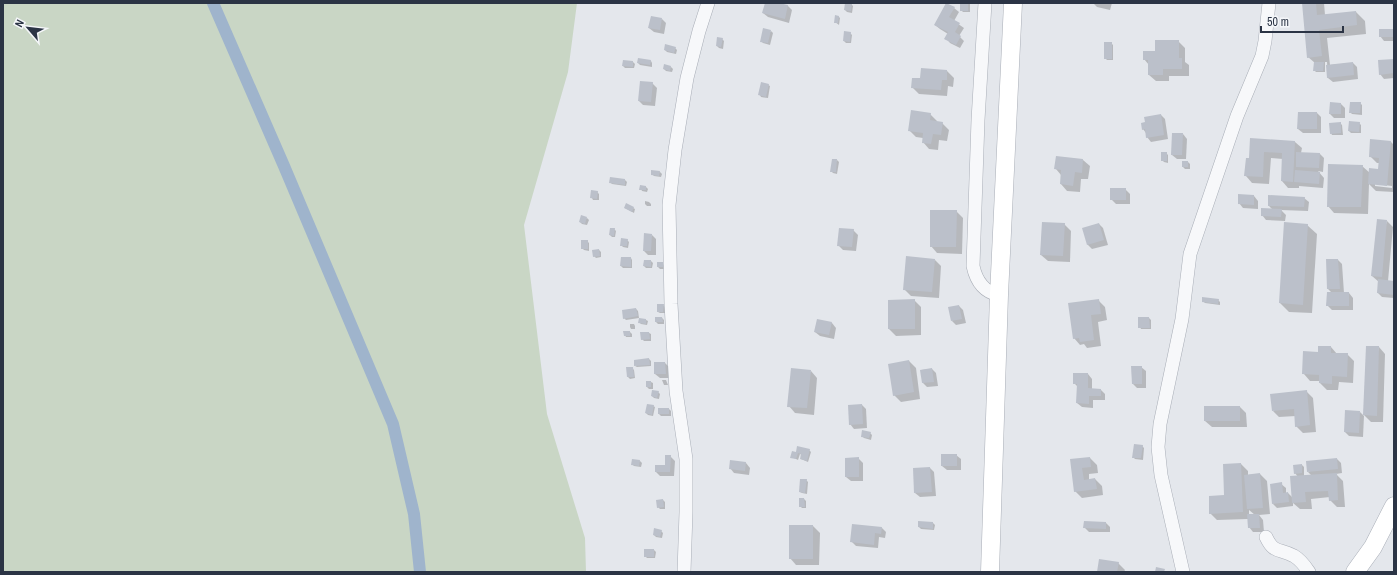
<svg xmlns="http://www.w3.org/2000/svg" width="1397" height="575" font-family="'Archivo Narrow',sans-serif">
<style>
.green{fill:#c9d6c5}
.shadow{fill:#0003;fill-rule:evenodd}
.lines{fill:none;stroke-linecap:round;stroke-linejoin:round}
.canal{stroke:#9fb4cc;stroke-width:12}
.building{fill:#bbc0ca}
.minor-casing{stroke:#a9aeb7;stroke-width:14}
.secondary-casing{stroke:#a9aeb7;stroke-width:19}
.minor{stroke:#f7f8fa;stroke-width:13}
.secondary{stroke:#fff;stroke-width:18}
</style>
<rect width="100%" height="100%" fill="#e4e7ec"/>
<path class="green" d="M 3,3 L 577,3 L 568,72 L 524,225 L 547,414 L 585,538 L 586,572 L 3,572 Z"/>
<g class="shadow">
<path d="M 766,3 L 775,3 L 788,6 L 792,10 L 789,23 L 768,17 L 763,13 Z"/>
<path d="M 961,3 L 970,3 L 970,12 L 963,12 L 961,10 Z"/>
<path d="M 1093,3 L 1112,3 L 1110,10 L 1097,7 Z"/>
<path d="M 1303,3 L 1327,3 L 1324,3 L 1325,15 L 1356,12 L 1365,21 L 1366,34 L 1327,38 L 1330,65 L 1353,63 L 1357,67 L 1358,79 L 1333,82 L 1328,78 L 1327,62 L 1325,62 L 1325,72 L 1316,72 L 1314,70 L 1315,63 L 1308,57 Z"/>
<path d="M 851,4 L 853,6 L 852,13 L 847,12 L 845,10 Z"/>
<path d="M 954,8 L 959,12 L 954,21 L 964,28 L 959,36 L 964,41 L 960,48 L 950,43 L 946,38 L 948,34 L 940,29 L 935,25 Z"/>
<path d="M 838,16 L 840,18 L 839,25 L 835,22 Z"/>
<path d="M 662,19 L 666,23 L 664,34 L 654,32 L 649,28 Z"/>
<path d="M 1394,30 L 1394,41 L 1384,41 L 1380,36 Z"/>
<path d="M 771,31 L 773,33 L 770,45 L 763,43 L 761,41 Z"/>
<path d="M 850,33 L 852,35 L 851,43 L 846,43 L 844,41 Z"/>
<path d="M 722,39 L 724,41 L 723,49 L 719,48 L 717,46 Z"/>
<path d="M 1178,41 L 1185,48 L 1185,62 L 1189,65 L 1189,76 L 1169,76 L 1169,81 L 1156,81 L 1149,75 L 1149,65 L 1144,59 Z"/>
<path d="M 1111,43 L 1113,45 L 1113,60 L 1107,60 L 1105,58 Z"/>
<path d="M 675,48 L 677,50 L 676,54 L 667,52 L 665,50 Z"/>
<path d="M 1394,60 L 1394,78 L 1384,79 L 1380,74 Z"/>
<path d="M 651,61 L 652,63 L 652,67 L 640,65 L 638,63 Z"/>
<path d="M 633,62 L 635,64 L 634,68 L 625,68 L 623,66 Z"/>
<path d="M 671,67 L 673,69 L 672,72 L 666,71 L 664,69 Z"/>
<path d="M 947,71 L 954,78 L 953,87 L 948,86 L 947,96 L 919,94 L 912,87 L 921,79 Z"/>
<path d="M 652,83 L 657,88 L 655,106 L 643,105 L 639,101 Z"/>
<path d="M 768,85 L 770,86 L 768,98 L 761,97 L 760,95 Z"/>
<path d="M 1360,103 L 1362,105 L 1362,115 L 1352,114 L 1350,112 Z"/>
<path d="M 1341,104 L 1345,108 L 1345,118 L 1334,118 L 1330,114 Z"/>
<path d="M 1317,113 L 1321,117 L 1321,133 L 1303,133 L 1298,129 Z"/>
<path d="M 930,114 L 937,121 L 937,122 L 942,123 L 949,130 L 947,141 L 939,140 L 938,150 L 929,149 L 923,142 L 923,138 L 916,137 L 909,130 Z"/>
<path d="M 1161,115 L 1165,119 L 1168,139 L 1151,142 L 1147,137 L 1146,133 L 1143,129 L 1146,123 Z"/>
<path d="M 1340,123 L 1342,125 L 1343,135 L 1332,135 L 1331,133 Z"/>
<path d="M 1359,123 L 1361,125 L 1361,133 L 1351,133 L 1349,131 Z"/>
<path d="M 1183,134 L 1187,139 L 1186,159 L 1177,159 L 1172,155 Z"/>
<path d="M 1251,139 L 1295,142 L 1302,148 L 1301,153 L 1320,154 L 1324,158 L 1323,172 L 1318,171 L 1324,178 L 1323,188 L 1299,186 L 1299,188 L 1288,188 L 1282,181 L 1283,159 L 1271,158 L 1269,184 L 1252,183 L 1246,176 L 1250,159 Z"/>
<path d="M 1371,140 L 1391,142 L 1394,145 L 1394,192 L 1376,191 L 1369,184 L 1368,214 L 1334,213 L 1328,206 L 1362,166 L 1370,173 L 1379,170 L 1380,163 L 1377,163 L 1370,156 ZM 1375,184 L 1392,186 L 1392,188 L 1375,186 Z"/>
<path d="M 1166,153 L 1168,155 L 1168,163 L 1164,162 L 1162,160 Z"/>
<path d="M 837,160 L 839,162 L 837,174 L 833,173 L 831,171 Z"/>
<path d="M 1083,160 L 1090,166 L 1088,179 L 1081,179 L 1080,192 L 1067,191 L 1061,184 L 1061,175 L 1056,169 Z"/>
<path d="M 1183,162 L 1188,162 L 1190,164 L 1190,169 L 1185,169 L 1183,167 Z"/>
<path d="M 660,172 L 662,174 L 661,177 L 654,176 L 652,174 Z"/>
<path d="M 625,180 L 627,182 L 626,186 L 612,184 L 610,182 Z"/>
<path d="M 646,187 L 648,189 L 647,192 L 642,191 L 641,189 Z"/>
<path d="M 1125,189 L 1130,194 L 1130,204 L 1116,204 L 1111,199 Z"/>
<path d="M 597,192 L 599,194 L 599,200 L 593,200 L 592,198 Z"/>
<path d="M 1254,196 L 1258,201 L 1258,209 L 1243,208 L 1239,203 Z"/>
<path d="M 1304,198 L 1309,202 L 1308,211 L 1281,210 L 1286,215 L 1285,221 L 1266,220 L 1262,215 L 1273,210 L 1269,206 Z"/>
<path d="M 645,201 L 649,202 L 651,204 L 651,206 L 647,206 L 645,204 Z"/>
<path d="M 625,208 L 633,208 L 635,209 L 634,213 Z"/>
<path d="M 956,211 L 963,218 L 962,254 L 937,253 L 931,246 Z"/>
<path d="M 587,218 L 589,220 L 587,225 L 582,224 L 580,222 Z"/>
<path d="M 1387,221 L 1393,227 L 1388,281 L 1394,282 L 1394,298 L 1382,297 L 1378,293 L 1379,282 L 1372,276 Z"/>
<path d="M 1064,224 L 1071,231 L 1070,262 L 1048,261 L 1041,255 Z"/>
<path d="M 1099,224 L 1103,228 L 1108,245 L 1092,249 L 1088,245 L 1083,229 Z"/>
<path d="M 1307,225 L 1317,234 L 1312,313 L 1289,312 L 1280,303 Z"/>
<path d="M 614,229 L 616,231 L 615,237 L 612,237 L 610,235 Z"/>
<path d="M 853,230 L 858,235 L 856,251 L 843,250 L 838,245 Z"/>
<path d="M 652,235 L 656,239 L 656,255 L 648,255 L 644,251 Z"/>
<path d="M 627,240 L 629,242 L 628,248 L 623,247 L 621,245 Z"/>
<path d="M 587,241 L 589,243 L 589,251 L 584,250 L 582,248 Z"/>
<path d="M 599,250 L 601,252 L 601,257 L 596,258 L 594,256 Z"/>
<path d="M 631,258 L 632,260 L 632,268 L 623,268 L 621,266 Z"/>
<path d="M 935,260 L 941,266 L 939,298 L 911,296 L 904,289 Z"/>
<path d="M 1327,260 L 1338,260 L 1342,264 L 1344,293 L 1349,293 L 1353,298 L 1353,310 L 1332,310 L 1327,305 L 1332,293 L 1328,289 Z"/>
<path d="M 651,261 L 653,263 L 652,268 L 646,268 L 644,266 Z"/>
<path d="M 662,263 L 664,265 L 664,269 L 660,269 L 658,267 Z"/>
<path d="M 914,300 L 921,307 L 921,335 L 896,336 L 889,329 Z"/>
<path d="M 1098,300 L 1105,307 L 1107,320 L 1098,322 L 1101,346 L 1087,348 L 1084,344 L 1080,345 L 1074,338 Z"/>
<path d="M 1218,300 L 1220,302 L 1220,305 L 1205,303 L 1203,301 Z"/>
<path d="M 663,305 L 665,307 L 665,313 L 660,313 L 658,312 Z"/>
<path d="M 959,306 L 963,310 L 966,323 L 956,325 L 952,321 Z"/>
<path d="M 636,309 L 638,311 L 639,318 L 626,320 L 624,318 Z"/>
<path d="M 662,318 L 664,320 L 664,324 L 658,324 L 656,322 Z"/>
<path d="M 1149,318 L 1151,320 L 1151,329 L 1141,329 L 1140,327 Z"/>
<path d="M 646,320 L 648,321 L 647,325 L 641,324 L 639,322 Z"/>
<path d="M 818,320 L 832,323 L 836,328 L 834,339 L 820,336 L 815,332 Z"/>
<path d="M 630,324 L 634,324 L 635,326 L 635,329 L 631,329 L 630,327 Z"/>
<path d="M 630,332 L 632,334 L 632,337 L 626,337 L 625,335 Z"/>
<path d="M 649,333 L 651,334 L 651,341 L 644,341 L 642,339 Z"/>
<path d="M 1331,347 L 1337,354 L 1347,354 L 1354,361 L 1353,383 L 1339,382 L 1338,390 L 1327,390 L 1320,383 L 1320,381 L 1310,381 L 1304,374 L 1319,353 Z"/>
<path d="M 1379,347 L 1385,354 L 1383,422 L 1371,422 L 1364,415 Z"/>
<path d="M 649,359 L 651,361 L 651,366 L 637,367 L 635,366 Z"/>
<path d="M 909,361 L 916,368 L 920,399 L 901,402 L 894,395 Z"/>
<path d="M 665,363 L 669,367 L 670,378 L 660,378 L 655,374 Z"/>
<path d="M 1141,367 L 1146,371 L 1146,388 L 1137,388 L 1133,384 Z"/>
<path d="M 632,368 L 634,370 L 635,378 L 630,379 L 628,377 Z"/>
<path d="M 932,369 L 936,373 L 938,386 L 927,387 L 923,383 L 921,370 Z"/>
<path d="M 811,371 L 817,378 L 814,415 L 795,413 L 789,406 Z"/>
<path d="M 1088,374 L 1092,379 L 1092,390 L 1101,390 L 1105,394 L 1105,400 L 1093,400 L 1093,408 L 1082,407 L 1077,403 L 1078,387 L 1074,383 Z"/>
<path d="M 662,380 L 666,380 L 668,385 L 664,385 Z"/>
<path d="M 647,382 L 651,382 L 653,383 L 653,389 L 649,389 L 647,387 Z"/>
<path d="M 1306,391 L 1313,398 L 1316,432 L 1303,433 L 1296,426 L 1296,416 L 1279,417 L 1273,411 Z"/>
<path d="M 658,392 L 660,394 L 659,399 L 654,398 L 652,396 Z"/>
<path d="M 862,405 L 866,409 L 867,428 L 854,429 L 850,424 Z"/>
<path d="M 653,406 L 655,407 L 653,416 L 648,415 L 646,413 Z"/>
<path d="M 1240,407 L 1246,413 L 1247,427 L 1212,427 L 1205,421 Z"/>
<path d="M 659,409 L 669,409 L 671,411 L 671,416 L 661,416 L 659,414 Z"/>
<path d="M 1360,412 L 1364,416 L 1363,437 L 1349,436 L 1345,432 Z"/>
<path d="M 870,433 L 872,435 L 871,440 L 864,438 L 862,436 Z"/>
<path d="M 1142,446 L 1144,448 L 1143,460 L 1135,459 L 1133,457 Z"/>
<path d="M 798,447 L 809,450 L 811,452 L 808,462 L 801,459 L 802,455 L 800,454 L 798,460 L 792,457 L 796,454 Z"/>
<path d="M 956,455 L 961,459 L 961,470 L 947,470 L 942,466 Z"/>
<path d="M 670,456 L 675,461 L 674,476 L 660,476 L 656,472 L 666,466 Z"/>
<path d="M 858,458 L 863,463 L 863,481 L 851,481 L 846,477 Z"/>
<path d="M 1090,458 L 1097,465 L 1098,473 L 1089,474 L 1089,480 L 1095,479 L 1102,486 L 1103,495 L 1082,498 L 1075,491 L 1072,460 Z"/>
<path d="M 1337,459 L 1341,463 L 1342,473 L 1336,474 L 1343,481 L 1345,507 L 1337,507 L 1330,500 L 1330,497 L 1311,499 L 1312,509 L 1300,509 L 1293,503 L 1293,506 L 1277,508 L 1273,504 L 1281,484 L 1286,488 L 1286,494 L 1288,493 L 1293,498 L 1298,477 L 1295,473 L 1302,465 L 1304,467 L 1304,476 L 1312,476 L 1308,472 Z"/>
<path d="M 640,461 L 642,463 L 641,467 L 634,466 L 632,464 Z"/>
<path d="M 746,463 L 750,468 L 749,475 L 734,473 L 730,468 Z"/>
<path d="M 1241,464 L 1248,471 L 1248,475 L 1260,474 L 1267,481 L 1270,514 L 1259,515 L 1263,520 L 1264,532 L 1253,532 L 1249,527 L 1248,519 L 1217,520 L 1210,513 L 1225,496 ZM 1249,510 L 1255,515 L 1249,515 Z"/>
<path d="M 930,468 L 934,472 L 936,496 L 920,497 L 915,493 Z"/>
<path d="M 806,480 L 808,482 L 807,494 L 802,493 L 800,492 Z"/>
<path d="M 804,499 L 806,501 L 806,508 L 802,508 L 800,506 Z"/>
<path d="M 663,500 L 665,502 L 665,509 L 660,509 L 658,507 Z"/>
<path d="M 919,522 L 933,523 L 935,525 L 934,530 L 921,529 L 919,527 Z"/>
<path d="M 1106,523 L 1110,527 L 1110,532 L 1089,532 L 1084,527 Z"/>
<path d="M 790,526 L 813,526 L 820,533 L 819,565 L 796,565 L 790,558 Z"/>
<path d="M 882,528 L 886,532 L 885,538 L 879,537 L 878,548 L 856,546 L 852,542 Z"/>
<path d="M 661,531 L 663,533 L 662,538 L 656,537 L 654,535 Z"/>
<path d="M 654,550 L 656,552 L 655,558 L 647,558 L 645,556 Z"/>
<path d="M 1118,563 L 1125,570 L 1124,572 L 1098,572 Z"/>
</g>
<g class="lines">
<path class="canal" d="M 213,3 L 284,166 L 393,424 L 414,514 L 420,572"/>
</g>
<g class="building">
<path d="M 765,3 L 779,3 L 788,5 L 785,19 L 762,13 Z"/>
<path d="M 845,3 L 852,3 L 851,11 L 844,10 Z"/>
<path d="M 946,3 L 955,7 L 949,17 L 960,23 L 955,32 L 961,36 L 956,45 L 944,39 L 948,32 L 934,25 Z"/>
<rect x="960" y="3" width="8" height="8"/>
<path d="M 1302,3 L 1316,3 L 1317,15 L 1356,11 L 1357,25 L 1319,30 L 1322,56 L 1307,58 Z"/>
<path d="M 835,15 L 839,16 L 838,23 L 834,23 Z"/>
<path d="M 651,16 L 662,18 L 660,30 L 648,28 Z"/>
<path d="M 763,28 L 771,30 L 768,43 L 760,42 Z"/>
<rect x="1379" y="29" width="15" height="8"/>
<path d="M 844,31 L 851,32 L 850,42 L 843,41 Z"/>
<path d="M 717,37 L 723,38 L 721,47 L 716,46 Z"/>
<path d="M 1155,40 L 1179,40 L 1179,58 L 1182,58 L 1182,69 L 1163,69 L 1163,75 L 1148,75 L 1148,60 L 1143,60 L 1143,51 L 1155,51 Z"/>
<rect x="1104" y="42" width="8" height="17"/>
<path d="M 665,44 L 676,47 L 674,53 L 664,50 Z"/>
<path d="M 638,58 L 651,60 L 650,65 L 637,63 Z"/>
<path d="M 1394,59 L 1394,73 L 1379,75 L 1378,60 Z"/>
<path d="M 623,60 L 633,61 L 633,67 L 622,66 Z"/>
<path d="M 1314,62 L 1324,62 L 1323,71 L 1313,71 Z"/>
<path d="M 1353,62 L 1354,75 L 1327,78 L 1326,65 Z"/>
<path d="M 664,64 L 671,66 L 670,71 L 663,69 Z"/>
<path d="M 921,68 L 947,70 L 947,80 L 942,80 L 941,90 L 911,88 L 912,78 L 920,78 Z"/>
<path d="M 640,81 L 653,82 L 651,102 L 638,101 Z"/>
<path d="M 761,82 L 769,84 L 766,97 L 758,95 Z"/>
<path d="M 1330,102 L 1341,103 L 1341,114 L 1329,114 Z"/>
<path d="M 1350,102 L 1361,102 L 1360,113 L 1349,113 Z"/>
<path d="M 911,110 L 931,113 L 930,120 L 943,122 L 941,135 L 933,134 L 931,144 L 922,143 L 923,133 L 908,131 Z"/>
<path d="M 1298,112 L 1317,112 L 1317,129 L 1297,129 Z"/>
<path d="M 1161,114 L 1164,135 L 1146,138 L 1145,129 L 1142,130 L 1141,123 L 1145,122 L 1144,117 Z"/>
<path d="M 1349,121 L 1360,122 L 1359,132 L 1348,131 Z"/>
<path d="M 1341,122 L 1341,133 L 1330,134 L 1329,123 Z"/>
<path d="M 1172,133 L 1183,133 L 1182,155 L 1171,155 Z"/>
<path d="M 1250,138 L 1295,141 L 1293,182 L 1281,181 L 1282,153 L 1264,152 L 1263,177 L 1244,176 L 1246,158 L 1249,158 Z"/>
<path d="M 1370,139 L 1391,141 L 1387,186 L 1368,184 L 1369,168 L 1378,169 L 1379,158 L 1369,157 Z"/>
<rect x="1161" y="152" width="6" height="9"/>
<path d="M 1296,152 L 1320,153 L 1319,168 L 1296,167 Z"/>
<path d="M 1056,156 L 1083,159 L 1082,173 L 1075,172 L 1073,186 L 1060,184 L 1061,170 L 1054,169 Z"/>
<path d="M 832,159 L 837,159 L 836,172 L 830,172 Z"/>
<rect x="1182" y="161" width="6" height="6"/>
<path d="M 1328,164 L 1363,165 L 1361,207 L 1327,207 Z"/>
<path d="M 651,170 L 660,171 L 659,176 L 651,175 Z"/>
<path d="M 1295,170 L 1320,172 L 1319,184 L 1294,182 Z"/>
<path d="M 610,177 L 625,179 L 625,185 L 609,183 Z"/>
<path d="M 640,185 L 646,186 L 646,190 L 639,190 Z"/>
<rect x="1110" y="188" width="16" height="12"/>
<path d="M 591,190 L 598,191 L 597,199 L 590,198 Z"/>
<path d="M 1238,194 L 1254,195 L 1254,205 L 1238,204 Z"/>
<path d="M 1268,195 L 1305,197 L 1304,207 L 1268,206 Z"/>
<path d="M 626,203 L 634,207 L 632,212 L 624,208 Z"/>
<path d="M 1261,208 L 1282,209 L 1281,217 L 1261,216 Z"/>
<path d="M 930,210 L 957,210 L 956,247 L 930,247 Z"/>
<path d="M 581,215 L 587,217 L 585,224 L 579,222 Z"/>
<path d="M 1377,219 L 1387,220 L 1382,277 L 1371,276 Z"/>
<path d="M 1042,222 L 1065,223 L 1063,256 L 1040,255 Z"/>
<path d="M 1284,222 L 1308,224 L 1303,305 L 1279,303 Z"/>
<path d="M 1099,223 L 1104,240 L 1087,245 L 1082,228 Z"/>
<path d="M 610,228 L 615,228 L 614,236 L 609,235 Z"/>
<path d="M 839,228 L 854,229 L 852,247 L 837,246 Z"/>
<path d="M 644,233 L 652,234 L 651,251 L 643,251 Z"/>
<path d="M 621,238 L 628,239 L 627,246 L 620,246 Z"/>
<rect x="581" y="240" width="7" height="9"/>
<path d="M 599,249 L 600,256 L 593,257 L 592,250 Z"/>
<path d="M 906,256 L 935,259 L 932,292 L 903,290 Z"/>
<path d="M 621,257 L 631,257 L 631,267 L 620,266 Z"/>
<path d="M 1326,259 L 1338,259 L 1340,289 L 1327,289 Z"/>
<path d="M 644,260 L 651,260 L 651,267 L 643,266 Z"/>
<rect x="657" y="262" width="6" height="5"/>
<path d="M 1378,279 L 1394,281 L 1394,295 L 1377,293 Z"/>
<path d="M 1327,292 L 1349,292 L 1349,306 L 1326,306 Z"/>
<path d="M 1202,297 L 1219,299 L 1218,304 L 1202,302 Z"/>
<path d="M 915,299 L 915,329 L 888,329 L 888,300 Z"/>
<path d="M 1099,299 L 1101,314 L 1091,315 L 1094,340 L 1080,342 L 1079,338 L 1073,339 L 1068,303 Z"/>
<path d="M 657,304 L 664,304 L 663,312 L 657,312 Z"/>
<path d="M 959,305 L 962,319 L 951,321 L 948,307 Z"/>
<path d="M 636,308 L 638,316 L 623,319 L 622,310 Z"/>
<path d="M 655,317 L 662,317 L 663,322 L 655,322 Z"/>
<path d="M 1138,317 L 1149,317 L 1150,328 L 1138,328 Z"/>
<path d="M 639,318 L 646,319 L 646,324 L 638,323 Z"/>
<path d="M 817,319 L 832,322 L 829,335 L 814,332 Z"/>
<path d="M 623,331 L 630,331 L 630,336 L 624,336 Z"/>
<path d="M 640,332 L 649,332 L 650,339 L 641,340 Z"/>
<path d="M 1318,346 L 1331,346 L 1331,353 L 1348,353 L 1347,377 L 1332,376 L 1332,384 L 1319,383 L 1319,375 L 1302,374 L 1303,351 L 1318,352 Z"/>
<path d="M 1366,346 L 1379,346 L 1377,416 L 1363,415 Z"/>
<path d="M 649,358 L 650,365 L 634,366 L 634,360 Z"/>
<path d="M 909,360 L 914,392 L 893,396 L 888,364 Z"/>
<path d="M 654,362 L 665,362 L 666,374 L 654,374 Z"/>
<path d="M 1131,366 L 1142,366 L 1142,384 L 1132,384 Z"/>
<path d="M 626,367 L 633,367 L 634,377 L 627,377 Z"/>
<path d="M 791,368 L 811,370 L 807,408 L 787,407 Z"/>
<path d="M 932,368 L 934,382 L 922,383 L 920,370 Z"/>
<path d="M 1073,373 L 1088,373 L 1088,388 L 1101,389 L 1101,396 L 1089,396 L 1089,404 L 1076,403 L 1077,384 L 1073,384 Z"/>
<rect x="646" y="381" width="5" height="6"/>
<path d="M 652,390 L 659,391 L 657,398 L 651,396 Z"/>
<path d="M 1307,390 L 1310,425 L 1295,427 L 1294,409 L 1272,411 L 1270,394 Z"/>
<path d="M 647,404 L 654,405 L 652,415 L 645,413 Z"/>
<path d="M 862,404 L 863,424 L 849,425 L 848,405 Z"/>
<rect x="1204" y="406" width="36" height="15"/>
<rect x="658" y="408" width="11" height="6"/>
<path d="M 1345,410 L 1360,411 L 1359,433 L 1344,432 Z"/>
<path d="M 862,430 L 871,432 L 869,438 L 861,437 Z"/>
<path d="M 1134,444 L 1143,445 L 1141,458 L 1132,458 Z"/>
<path d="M 797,446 L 810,449 L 807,461 L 800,459 L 801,454 L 798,453 L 796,459 L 790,458 L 792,451 L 796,452 Z"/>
<rect x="941" y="454" width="16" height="12"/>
<path d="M 665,455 L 671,455 L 670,472 L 655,472 L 655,465 L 665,465 Z"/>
<path d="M 859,457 L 859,477 L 845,477 L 845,458 Z"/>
<path d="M 1090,457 L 1091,467 L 1082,468 L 1084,480 L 1095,478 L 1097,489 L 1074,492 L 1070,459 Z"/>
<path d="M 1337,458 L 1338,469 L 1307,472 L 1306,461 Z"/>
<path d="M 632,459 L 640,460 L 639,466 L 631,465 Z"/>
<path d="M 730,460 L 746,462 L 745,471 L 729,469 Z"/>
<path d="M 1241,463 L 1243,512 L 1209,514 L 1209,496 L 1224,495 L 1223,464 Z"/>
<path d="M 1302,464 L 1302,473 L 1294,474 L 1293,465 Z"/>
<path d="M 930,467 L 932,492 L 914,493 L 913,468 Z"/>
<path d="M 1260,473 L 1263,508 L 1247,509 L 1244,475 Z"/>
<path d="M 1337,473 L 1338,500 L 1329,501 L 1328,491 L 1305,492 L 1306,502 L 1292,503 L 1290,476 Z"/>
<path d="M 800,479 L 807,479 L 805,493 L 799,492 Z"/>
<path d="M 1282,482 L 1283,493 L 1288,492 L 1289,502 L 1272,504 L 1270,484 Z"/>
<path d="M 799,498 L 804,498 L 805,507 L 799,507 Z"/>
<path d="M 663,499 L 664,507 L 657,508 L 656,500 Z"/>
<path d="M 1247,514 L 1259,514 L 1260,528 L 1248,528 Z"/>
<path d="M 918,521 L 933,522 L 933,529 L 918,527 Z"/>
<path d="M 1084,521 L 1106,522 L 1106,529 L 1083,528 Z"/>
<path d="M 852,524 L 882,527 L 881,534 L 875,533 L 874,545 L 850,542 Z"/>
<rect x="789" y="525" width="24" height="34"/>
<path d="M 654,528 L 662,530 L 660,537 L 653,535 Z"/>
<rect x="644" y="549" width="10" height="8"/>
<path d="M 1099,559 L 1119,562 L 1117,572 L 1097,572 Z"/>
<path d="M 1156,567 L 1165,569 L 1164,572 L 1155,572 Z"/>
</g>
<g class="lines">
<defs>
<g id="minor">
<path d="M 985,3 L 978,120 L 973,266 C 976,280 983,292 999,295"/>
<path d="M 1266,537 C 1274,554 1279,548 1294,556 C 1301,560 1305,566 1309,572"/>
<path d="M 684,572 L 686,512 L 686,459 L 676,391 L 671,304 L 669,205 L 675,150 L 687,78 L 699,31 L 708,3"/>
<path d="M 1183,572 L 1161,475 L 1158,447 L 1160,424 L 1182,319 L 1190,254 L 1237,116 L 1262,56 L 1265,41 L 1269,3"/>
</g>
<g id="secondary">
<path d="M 990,572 L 999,295 L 1013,3"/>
<path d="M 1355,572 L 1373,547 L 1394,506"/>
</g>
</defs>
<use href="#minor" class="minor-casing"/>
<use href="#secondary" class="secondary-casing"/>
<use href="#minor" class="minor"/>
<use href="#secondary" class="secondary"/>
</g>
<rect width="1397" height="575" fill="none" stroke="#2b3445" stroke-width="8"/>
<g transform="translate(28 28) rotate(298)" stroke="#f4f6f9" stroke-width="3" paint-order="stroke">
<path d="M0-3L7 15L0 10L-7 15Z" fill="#2b3445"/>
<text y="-6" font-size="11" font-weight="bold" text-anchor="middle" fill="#2b3445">N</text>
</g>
<path d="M1261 26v6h82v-6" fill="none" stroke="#2b3445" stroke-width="2"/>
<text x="1267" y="26" font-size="12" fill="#2b3445" stroke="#f4f6f9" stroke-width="3" paint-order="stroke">50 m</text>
</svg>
